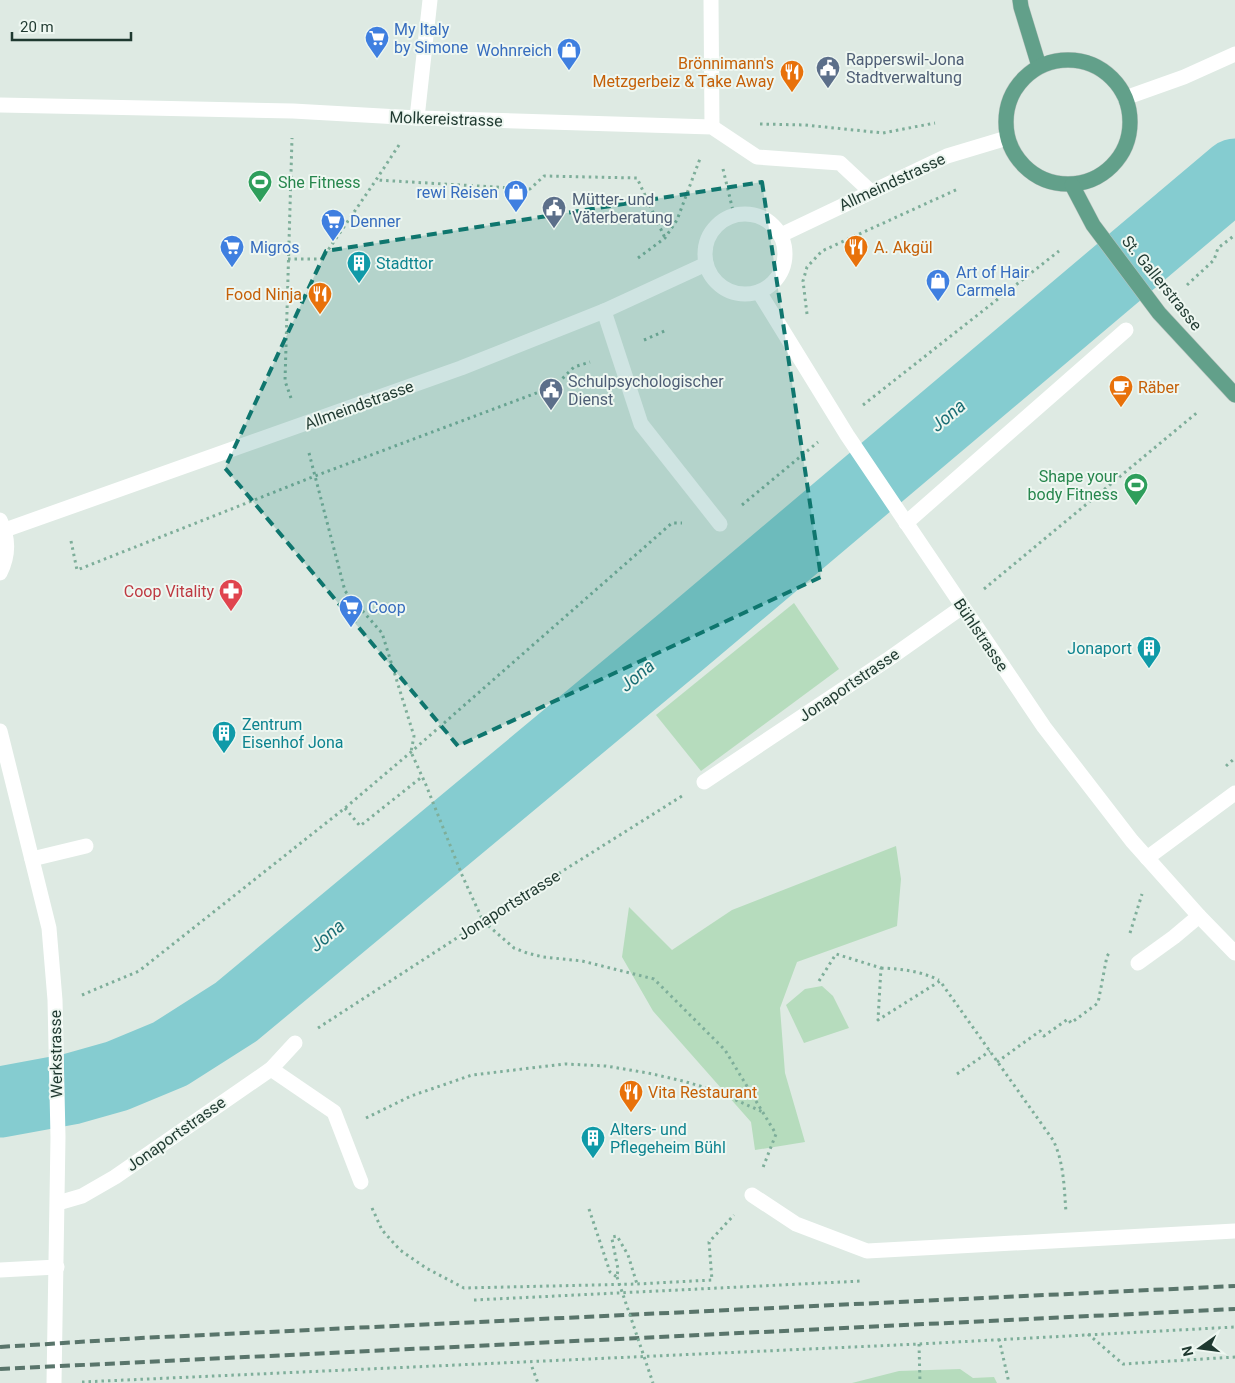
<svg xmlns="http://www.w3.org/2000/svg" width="1235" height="1383" font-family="Roboto,sans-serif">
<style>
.green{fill:#b6dcbd}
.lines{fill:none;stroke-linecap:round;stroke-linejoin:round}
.river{stroke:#85ccd0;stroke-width:71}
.major-casing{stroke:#bcc4c1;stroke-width:16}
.path{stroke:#7eae9a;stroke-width:3;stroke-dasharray:2.5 4;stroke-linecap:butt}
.minor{stroke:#fff;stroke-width:15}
.major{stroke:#62a08a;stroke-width:15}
.rail{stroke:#59756b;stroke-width:4;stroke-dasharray:10 5;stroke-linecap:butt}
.path-bridge{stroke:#7eae9a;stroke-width:3;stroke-dasharray:2.5 4;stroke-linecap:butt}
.marked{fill:#0f766e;fill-opacity:0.2;stroke:#0f766e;stroke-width:4;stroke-dasharray:10 6;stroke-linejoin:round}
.labels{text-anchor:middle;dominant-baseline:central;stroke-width:4;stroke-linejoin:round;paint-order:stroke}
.shop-label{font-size:16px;fill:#366cbe;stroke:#eef7f1;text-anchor:start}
.service-label{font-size:16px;fill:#4e5e75;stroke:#eef7f1;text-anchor:start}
.food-label{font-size:16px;fill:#c56008;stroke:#eef7f1;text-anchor:start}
.street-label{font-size:16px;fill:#1f3930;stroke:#eef7f1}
.leisure-label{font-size:16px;fill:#27864d;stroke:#eef7f1;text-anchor:start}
.culture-label{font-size:16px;fill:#0d838f;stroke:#eef7f1;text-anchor:start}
.health-label{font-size:16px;fill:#be3a42;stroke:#eef7f1;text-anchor:end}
.water-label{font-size:18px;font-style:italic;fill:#1a6e75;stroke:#eef7f1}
</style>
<rect width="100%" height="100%" fill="#deeae3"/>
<g class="green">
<path d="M 794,603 L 839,669 L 701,771 L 656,715 Z"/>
<path d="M 896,846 L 901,879 L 897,926 L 797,962 L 780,1008 L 785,1073 L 805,1142 L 755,1150 L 751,1122 L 653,1011 L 622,957 L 629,907 L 672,950 L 732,910 Z"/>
<path d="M 822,986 L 833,996 L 849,1028 L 804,1043 L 786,1005 L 805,989 Z"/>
<path d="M 960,1369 L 973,1378 L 994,1377 L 997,1383 L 852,1383 L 899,1371 Z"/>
</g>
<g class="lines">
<path class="river" d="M 0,1102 L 71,1089 L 117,1076 L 170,1054 L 236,1012 L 682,641 L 1235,174"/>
<defs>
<g id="major">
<path d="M 1020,0 L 1021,7 L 1039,66"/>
<circle cx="1068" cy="122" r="62"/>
<path d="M 1072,185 L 1093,225 L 1159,313 L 1235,395"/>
</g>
</defs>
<use href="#major" class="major-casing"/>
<g class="path">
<path d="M 760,124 L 805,125 L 883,133 L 935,123"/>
<path d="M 399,145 L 376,180 L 530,189 L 544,176 L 637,178 L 665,238"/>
<path d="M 723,169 L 734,215"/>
<path d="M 638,258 L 665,238 L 677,220 L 701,156"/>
<path d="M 288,259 L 322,259 L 376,180"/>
<path d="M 1187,285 L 1214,260 L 1218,248 L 1235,235"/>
<path d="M 807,314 L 803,281 L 807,267 L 822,251 L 958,189"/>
<path d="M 644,340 L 667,330"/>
<path d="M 291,398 L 285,381 L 292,138"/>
<path d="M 863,405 L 1059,251"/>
<path d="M 309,453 L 345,591 L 382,633 L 414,736 L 411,752 L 426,785 L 462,875 L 483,921 L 514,948 L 527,953 L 543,957 L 582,961 L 654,979 L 725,1050 L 776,1134 L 762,1170"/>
<path d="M 742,505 L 818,442"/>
<path d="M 71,541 L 77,570 L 315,476 L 555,386 L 574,367 L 590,362"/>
<path d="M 984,589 L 1199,411"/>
<path d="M 1226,766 L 1235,758"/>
<path d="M 345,808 L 360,826 L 423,776"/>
<path d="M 1130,933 L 1142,894"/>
<path d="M 881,968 C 902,969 920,971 939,980"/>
<path d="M 819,981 L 836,954 L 881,968 L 878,1020 L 940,981 L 1053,1140 C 1064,1162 1064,1187 1066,1212"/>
<path d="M 82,995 L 139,971 L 345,808 L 411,752 L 672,523 L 682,523"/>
<path d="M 318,1028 L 483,921 L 682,796"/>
<path d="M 997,1062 L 1040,1031 L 1044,1036 L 1068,1019 L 1071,1023 L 1098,1003 L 1107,956 L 1111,951"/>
<path d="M 957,1074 L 990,1051"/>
<path d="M 366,1118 L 411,1096 L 472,1075 L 565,1064 L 606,1066 L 648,1073 L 683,1081 L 713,1090 L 763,1112"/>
<path d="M 372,1208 L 382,1230 L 400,1250 L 426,1268 L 464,1288 L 637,1284 L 712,1280 L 709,1242 L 734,1215"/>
<path d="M 589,1209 L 610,1272 L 617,1277 L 618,1269 L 612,1239 L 612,1237 L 617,1236 L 628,1255 L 637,1284"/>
<path d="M 474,1300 L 862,1281"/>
<path d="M 1088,1334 L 1123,1364 L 1235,1357"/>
<path d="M 999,1339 L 1009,1383"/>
<path d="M 919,1344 L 920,1383"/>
<path d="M 532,1367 L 538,1383"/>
<path d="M 82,1382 L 919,1344 L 1235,1327"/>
</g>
<g class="minor">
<path d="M 711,0 L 712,127"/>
<path d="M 1125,98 L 1184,77 L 1235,54"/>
<path d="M 0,105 L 293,111 L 417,118 L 712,127 L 757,157 L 840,163 L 871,192"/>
<path d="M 417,118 L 430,0"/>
<circle cx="745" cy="254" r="40"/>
<path d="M 781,235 L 947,156 L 1007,138"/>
<path d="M 759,292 L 847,435 L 1044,727 L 1132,841 L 1199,916 L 1235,953"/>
<path d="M 604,311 L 641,424 L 720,524"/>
<path d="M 0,520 C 9,538 9,555 0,573"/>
<path d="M 906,523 L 1126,330"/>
<path d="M 5,530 L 461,368 L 604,311 L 706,264"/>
<path d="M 0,731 L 49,928 L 55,1000 L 58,1137 L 54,1383"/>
<path d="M 704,782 L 887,660 L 962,607"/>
<path d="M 1147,858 L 1235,793"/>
<path d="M 32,859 L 86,846"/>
<path d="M 1138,963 L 1174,937 L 1199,916"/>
<path d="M 271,1069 L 334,1112 L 361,1182"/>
<path d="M 752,1195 L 796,1224 L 867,1251 L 1235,1231"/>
<path d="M 58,1203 L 82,1196 L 115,1177 L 271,1069 L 295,1043"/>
<path d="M 0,1270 L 57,1267"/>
</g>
<use href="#major" class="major"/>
<g class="rail">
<path d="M 0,1347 L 141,1338 L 1235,1286"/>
<path d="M 0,1369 L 1235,1309"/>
</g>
<path class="path-bridge" d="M 617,1277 L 653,1383"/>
</g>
<path class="marked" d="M 762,182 L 821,577 L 458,746 L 225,468 L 326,251 Z"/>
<defs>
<symbol id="supermarket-pin" viewBox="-11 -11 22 30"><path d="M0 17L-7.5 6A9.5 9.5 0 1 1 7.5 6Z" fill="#3f7fe0" stroke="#eef7f1"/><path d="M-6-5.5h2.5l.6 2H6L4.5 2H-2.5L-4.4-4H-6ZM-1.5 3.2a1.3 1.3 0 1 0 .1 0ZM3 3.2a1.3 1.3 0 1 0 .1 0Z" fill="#fff"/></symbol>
<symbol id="shop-pin" viewBox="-11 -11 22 30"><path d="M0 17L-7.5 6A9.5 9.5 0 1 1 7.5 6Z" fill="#3f7fe0" stroke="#eef7f1"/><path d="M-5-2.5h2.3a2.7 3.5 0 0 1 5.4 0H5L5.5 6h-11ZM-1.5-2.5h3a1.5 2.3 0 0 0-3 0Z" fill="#fff"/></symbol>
<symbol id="civic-pin" viewBox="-11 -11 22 30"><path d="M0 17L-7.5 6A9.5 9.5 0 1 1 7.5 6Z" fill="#5c6f8a" stroke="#eef7f1"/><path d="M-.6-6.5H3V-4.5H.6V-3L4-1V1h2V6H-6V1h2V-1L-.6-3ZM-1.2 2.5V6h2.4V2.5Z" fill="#fff"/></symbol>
<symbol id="restaurant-pin" viewBox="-11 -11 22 30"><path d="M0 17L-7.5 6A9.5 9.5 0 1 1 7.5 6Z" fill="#e8710a" stroke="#eef7f1"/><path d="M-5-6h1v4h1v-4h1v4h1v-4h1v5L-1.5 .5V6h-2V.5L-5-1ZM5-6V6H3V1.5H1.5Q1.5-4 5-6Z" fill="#fff"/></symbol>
<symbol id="stadium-pin" viewBox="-11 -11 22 30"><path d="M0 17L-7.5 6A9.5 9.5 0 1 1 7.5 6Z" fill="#2e9e5b" stroke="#eef7f1"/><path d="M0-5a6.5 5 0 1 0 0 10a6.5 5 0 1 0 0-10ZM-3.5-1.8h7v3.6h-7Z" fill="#fff"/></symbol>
<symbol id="building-pin" viewBox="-11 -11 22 30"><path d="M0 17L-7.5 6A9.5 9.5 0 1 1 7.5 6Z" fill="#0f9aa8" stroke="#eef7f1"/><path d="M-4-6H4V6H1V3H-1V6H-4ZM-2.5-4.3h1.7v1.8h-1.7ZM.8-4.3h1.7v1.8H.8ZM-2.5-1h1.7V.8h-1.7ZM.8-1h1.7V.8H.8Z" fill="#fff"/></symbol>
<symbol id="cafe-pin" viewBox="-11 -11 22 30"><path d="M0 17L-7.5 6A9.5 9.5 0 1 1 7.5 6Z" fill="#e8710a" stroke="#eef7f1"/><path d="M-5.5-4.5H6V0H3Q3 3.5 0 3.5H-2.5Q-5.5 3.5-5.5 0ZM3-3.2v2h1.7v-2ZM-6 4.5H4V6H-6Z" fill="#fff"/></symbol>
<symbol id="pharmacy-pin" viewBox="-11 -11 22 30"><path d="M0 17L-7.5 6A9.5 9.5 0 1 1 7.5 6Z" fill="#e0444e" stroke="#eef7f1"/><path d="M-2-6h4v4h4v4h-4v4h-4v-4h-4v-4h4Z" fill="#fff"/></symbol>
</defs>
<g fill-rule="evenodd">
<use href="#supermarket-pin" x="363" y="24" width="28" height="38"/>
<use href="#shop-pin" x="555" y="36" width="28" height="38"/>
<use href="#civic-pin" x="814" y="54" width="28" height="38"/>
<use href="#restaurant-pin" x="778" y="58" width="28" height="38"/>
<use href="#stadium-pin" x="246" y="168" width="28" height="38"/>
<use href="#shop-pin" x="502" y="178" width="28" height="38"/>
<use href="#civic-pin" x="540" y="194" width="28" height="38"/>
<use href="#supermarket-pin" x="319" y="207" width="28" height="38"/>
<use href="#supermarket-pin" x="218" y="233" width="28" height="38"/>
<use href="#restaurant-pin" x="842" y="233" width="28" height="38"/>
<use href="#building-pin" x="345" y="249" width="28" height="38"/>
<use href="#shop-pin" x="924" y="267" width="28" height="38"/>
<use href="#restaurant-pin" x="306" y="280" width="28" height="38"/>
<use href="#cafe-pin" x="1107" y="373" width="28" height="38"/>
<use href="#civic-pin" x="537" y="376" width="28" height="38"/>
<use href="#stadium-pin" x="1122" y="471" width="28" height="38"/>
<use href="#pharmacy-pin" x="217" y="577" width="28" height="38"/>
<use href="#supermarket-pin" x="337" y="593" width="28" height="38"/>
<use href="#building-pin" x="1135" y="634" width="28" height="38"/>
<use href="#building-pin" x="210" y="719" width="28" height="38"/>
<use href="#restaurant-pin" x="617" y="1078" width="28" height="38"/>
<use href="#building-pin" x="579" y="1124" width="28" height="38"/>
</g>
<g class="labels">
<g class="shop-label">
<text x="394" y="29">My Italy<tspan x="394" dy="18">by Simone</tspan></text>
<text x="552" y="50" text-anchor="end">Wohnreich</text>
<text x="498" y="192" text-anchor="end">rewi Reisen</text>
<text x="350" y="221">Denner</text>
<text x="250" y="247">Migros</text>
<text x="956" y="272">Art of Hair<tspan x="956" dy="18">Carmela</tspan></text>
<text x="368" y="607">Coop</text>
</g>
<g class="service-label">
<text x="846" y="59">Rapperswil-Jona<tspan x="846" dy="18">Stadtverwaltung</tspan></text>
<text x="572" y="199">Mütter- und<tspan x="572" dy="18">Väterberatung</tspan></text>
<text x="568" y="381">Schulpsychologischer<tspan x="568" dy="18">Dienst</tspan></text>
</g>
<g class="food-label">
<text x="774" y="63" text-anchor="end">Brönnimann's<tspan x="774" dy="18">Metzgerbeiz &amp; Take Away</tspan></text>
<text x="874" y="247">A. Akgül</text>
<text x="302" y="294" text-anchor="end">Food Ninja</text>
<text x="1138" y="387">Räber</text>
<text x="648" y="1092">Vita Restaurant</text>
</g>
<g class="street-label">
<text transform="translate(446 119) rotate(2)">Molkereistrasse</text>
<text transform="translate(892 182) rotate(-25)">Allmeindstrasse</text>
<text transform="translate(1162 283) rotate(51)">St. Gallerstrasse</text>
<text transform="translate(359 405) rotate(-20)">Allmeindstrasse</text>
<text transform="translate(981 635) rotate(56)">Bühlstrasse</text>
<text transform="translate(849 685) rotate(-34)">Jonaportstrasse</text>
<text transform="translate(509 905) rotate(-32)">Jonaportstrasse</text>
<text transform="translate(56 1054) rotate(-91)">Werkstrasse</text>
<text transform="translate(176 1134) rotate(-35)">Jonaportstrasse</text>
</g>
<g class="leisure-label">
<text x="278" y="182">She Fitness</text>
<text x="1118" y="476" text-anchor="end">Shape your<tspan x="1118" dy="18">body Fitness</tspan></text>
</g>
<g class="culture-label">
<text x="376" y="263">Stadttor</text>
<text x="1132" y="648" text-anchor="end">Jonaport</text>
<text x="242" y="724">Zentrum<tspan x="242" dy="18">Eisenhof Jona</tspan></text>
<text x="610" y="1129">Alters- und<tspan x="610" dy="18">Pflegeheim Bühl</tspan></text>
</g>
<g class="health-label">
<text x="214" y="591">Coop Vitality</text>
</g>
<g class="water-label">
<text transform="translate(948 415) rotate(-40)">Jona</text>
<text transform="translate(637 675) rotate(-40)">Jona</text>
<text transform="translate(327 935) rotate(-40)">Jona</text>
</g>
</g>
<g transform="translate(1200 1348) rotate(256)" stroke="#eef7f1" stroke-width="4" paint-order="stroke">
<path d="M0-4L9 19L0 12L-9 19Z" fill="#1f3930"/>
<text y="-8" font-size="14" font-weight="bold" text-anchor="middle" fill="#1f3930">N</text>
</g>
<path d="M12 32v8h119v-8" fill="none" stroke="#1f3930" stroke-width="2.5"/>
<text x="20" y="32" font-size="15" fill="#1f3930" stroke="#eef7f1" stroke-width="4" paint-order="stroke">20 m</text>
</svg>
